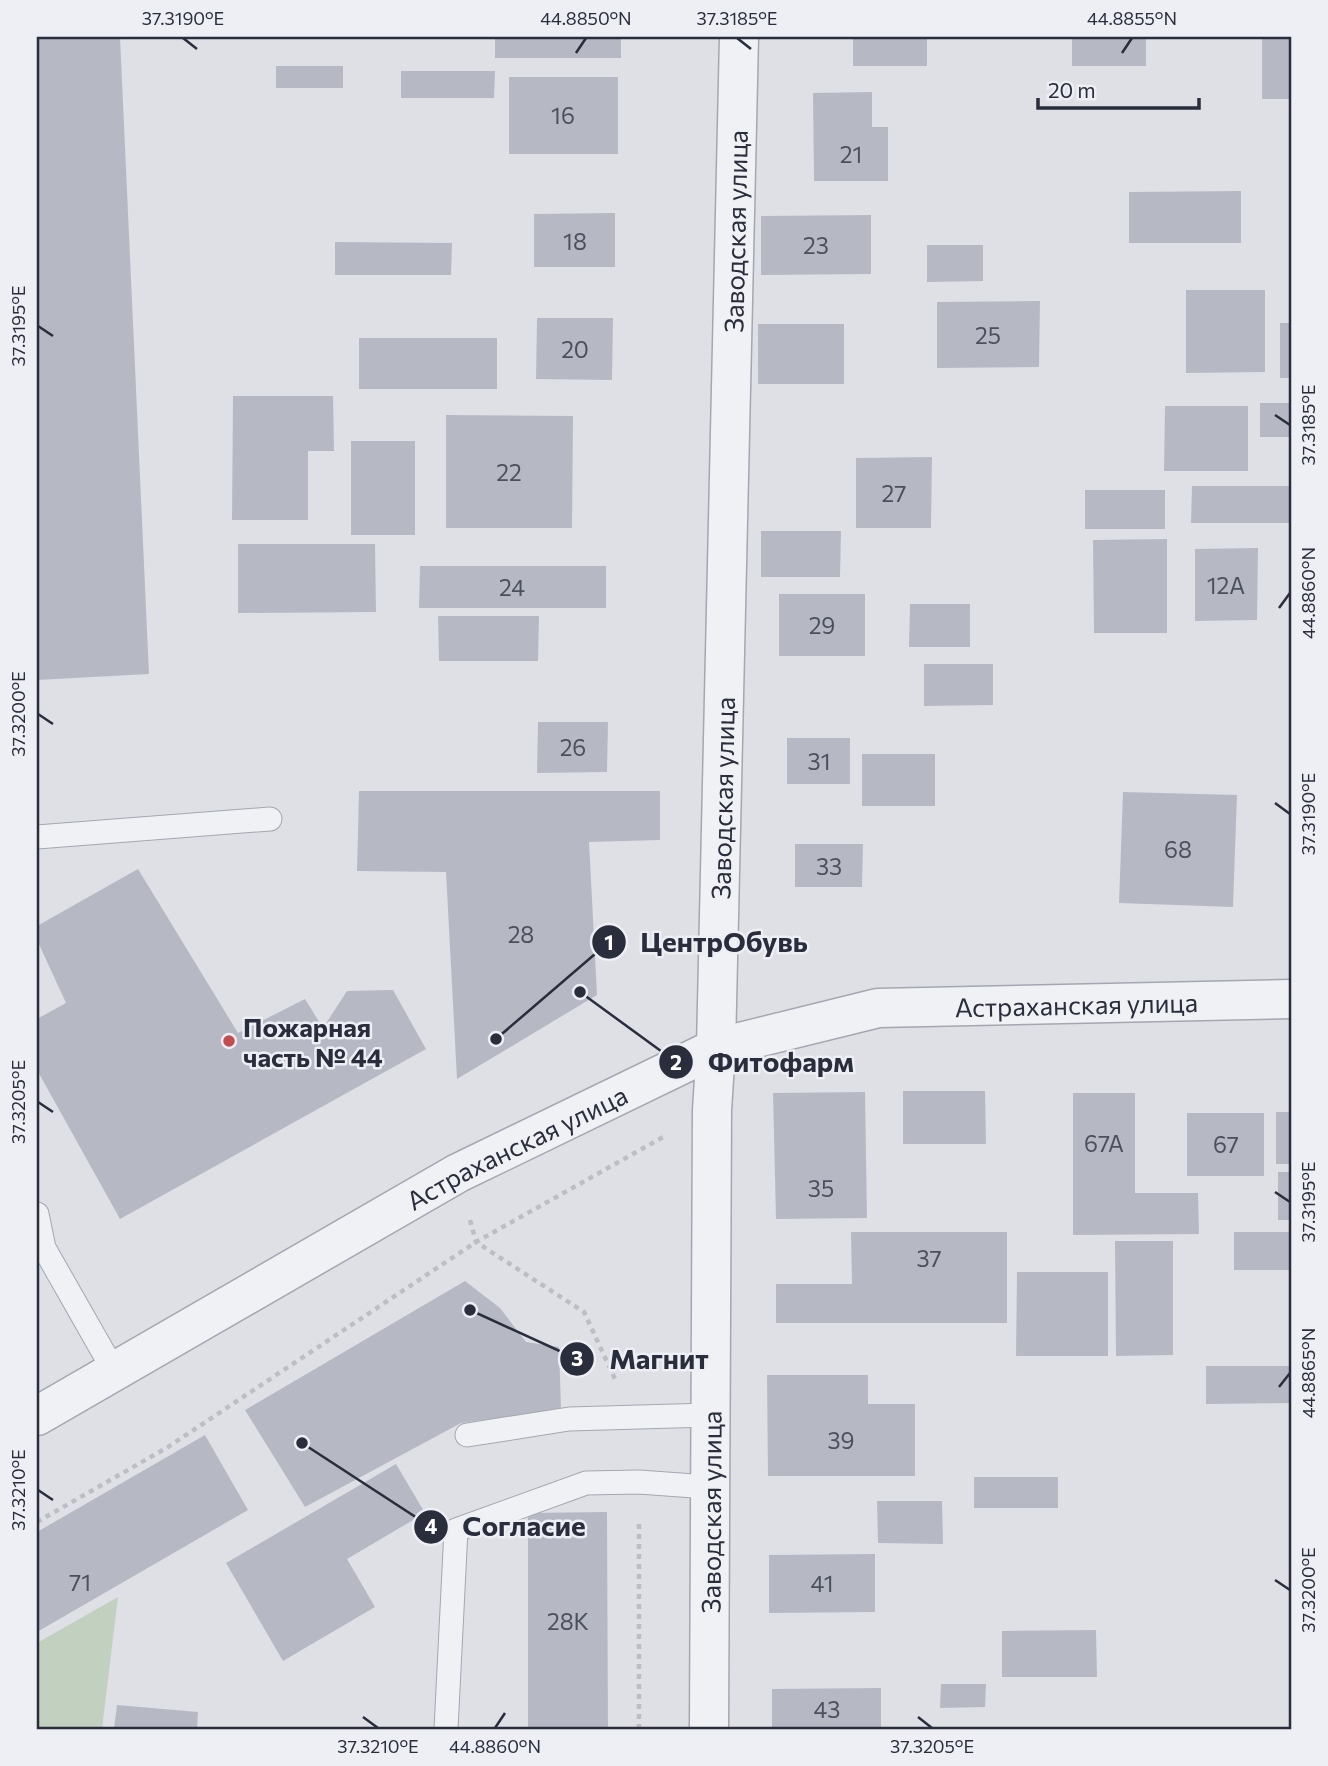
<svg xmlns="http://www.w3.org/2000/svg" width="1328" height="1766" font-family="Commissioner,sans-serif">
<style>
.green{fill:#c2d0c0}
.building{fill:#b6b9c3}
.lines{fill:none;stroke-linecap:round;stroke-linejoin:round}
.service-casing{stroke:#a4a7b0;stroke-width:25}
.tertiary-casing{stroke:#a4a7b0;stroke-width:41}
.path{stroke:#bcbec5;stroke-width:4.5;stroke-dasharray:5 5;stroke-linecap:butt}
.service{stroke:#f0f1f5;stroke-width:23}
.tertiary{stroke:#f0f1f5;stroke-width:38}
.ticks{fill:none;stroke:#292d3c;stroke-width:2.5}
.poi-dot{fill:#c24d50;stroke:#edeff4;stroke-width:2.5}
.labels{text-anchor:middle;dominant-baseline:central;stroke-width:5;stroke-linejoin:round;paint-order:stroke}
.number-label{font-size:23px;fill:#4c505e}
.street-label{font-size:26px;fill:#292d3c;stroke:#edeff4}
.poi-label{font-size:26px;font-weight:bold;fill:#292d3c;stroke:#edeff4;text-anchor:start}
.leader{fill:none;stroke:#292d3c;stroke-width:2.5}
.callout-dot{fill:#292d3c;stroke:#edeff4;stroke-width:2.5}
.mark-label{font-size:21px;text-anchor:middle;font-weight:bold;fill:#fff}
.callout-label{font-size:28px;text-anchor:middle;font-weight:bold;fill:#292d3c;stroke:#edeff4;stroke-width:5;stroke-linejoin:round;paint-order:stroke}
.neatline{fill:none;stroke:#292d3c;stroke-width:2.5}
.ticks-label{font-size:18px;text-anchor:middle;fill:#292d3c}
</style>
<rect width="100%" height="100%" fill="#dee0e6"/>
<path class="green" d="M 118,1597 L 102,1729 L 37,1729 L 37,1643 Z"/>
<g class="building">
<path d="M 37,37 L 120,37 L 149,674 L 37,680 Z"/>
<rect x="495" y="37" width="126" height="21"/>
<rect x="853" y="37" width="74" height="29"/>
<rect x="1072" y="37" width="74" height="29"/>
<rect x="1262" y="37" width="29" height="62"/>
<rect x="276" y="66" width="67" height="22"/>
<path d="M 401,71 L 495,71 L 494,98 L 401,98 Z"/>
<rect x="509" y="77" width="109" height="77"/>
<path d="M 872,92 L 872,127 L 888,127 L 888,181 L 814,181 L 813,93 Z"/>
<path d="M 1241,191 L 1241,243 L 1129,243 L 1129,192 Z"/>
<path d="M 615,213 L 615,267 L 534,267 L 534,214 Z"/>
<path d="M 871,215 L 871,274 L 761,275 L 761,216 Z"/>
<path d="M 335,242 L 452,243 L 451,275 L 335,275 Z"/>
<path d="M 927,245 L 983,245 L 983,281 L 927,282 Z"/>
<path d="M 1186,290 L 1265,290 L 1265,372 L 1186,373 Z"/>
<path d="M 1040,301 L 1039,367 L 937,368 L 937,302 Z"/>
<path d="M 537,318 L 613,318 L 612,380 L 536,379 Z"/>
<rect x="1280" y="323" width="11" height="55"/>
<rect x="758" y="324" width="86" height="60"/>
<rect x="359" y="338" width="138" height="51"/>
<path d="M 233,396 L 333,396 L 334,451 L 308,451 L 308,520 L 232,520 Z"/>
<rect x="1260" y="403" width="31" height="34"/>
<path d="M 1165,406 L 1248,406 L 1248,471 L 1164,471 Z"/>
<path d="M 446,415 L 573,416 L 572,528 L 446,528 Z"/>
<rect x="351" y="441" width="64" height="94"/>
<path d="M 932,457 L 931,528 L 856,528 L 856,458 Z"/>
<path d="M 1192,486 L 1291,486 L 1291,523 L 1191,523 Z"/>
<rect x="1085" y="490" width="80" height="39"/>
<path d="M 761,531 L 841,531 L 840,577 L 761,577 Z"/>
<path d="M 1167,539 L 1167,633 L 1094,633 L 1093,540 Z"/>
<path d="M 238,544 L 375,544 L 376,612 L 238,613 Z"/>
<path d="M 1258,548 L 1257,620 L 1195,621 L 1195,549 Z"/>
<path d="M 420,566 L 606,566 L 606,608 L 419,608 Z"/>
<rect x="779" y="594" width="86" height="62"/>
<path d="M 910,604 L 970,604 L 970,647 L 909,647 Z"/>
<path d="M 438,616 L 539,616 L 538,661 L 439,661 Z"/>
<path d="M 924,664 L 993,664 L 993,705 L 924,706 Z"/>
<path d="M 538,722 L 608,722 L 607,772 L 537,773 Z"/>
<rect x="787" y="738" width="63" height="46"/>
<rect x="862" y="754" width="73" height="52"/>
<path d="M 359,791 L 660,791 L 660,840 L 589,842 L 597,995 L 457,1079 L 446,872 L 357,871 Z"/>
<path d="M 1123,792 L 1237,795 L 1233,907 L 1119,903 Z"/>
<path d="M 795,844 L 863,844 L 862,887 L 795,887 Z"/>
<path d="M 138,869 L 238,1033 L 305,999 L 323,1028 L 347,991 L 393,990 L 426,1049 L 120,1219 L 37,1070 L 37,1019 L 66,1003 L 37,940 L 37,926 Z"/>
<path d="M 903,1091 L 985,1091 L 986,1144 L 903,1144 Z"/>
<path d="M 865,1092 L 867,1218 L 776,1219 L 773,1093 Z"/>
<path d="M 1073,1093 L 1135,1093 L 1135,1193 L 1198,1193 L 1199,1234 L 1073,1235 Z"/>
<rect x="1276" y="1112" width="15" height="52"/>
<rect x="1187" y="1113" width="77" height="63"/>
<rect x="1278" y="1172" width="13" height="48"/>
<path d="M 851,1232 L 1007,1232 L 1007,1323 L 776,1323 L 776,1284 L 852,1284 Z"/>
<rect x="1234" y="1232" width="57" height="38"/>
<path d="M 1115,1241 L 1173,1241 L 1173,1355 L 1116,1356 Z"/>
<path d="M 1017,1272 L 1108,1272 L 1108,1356 L 1016,1356 Z"/>
<path d="M 465,1281 L 500,1308 L 526,1342 L 559,1347 L 561,1409 L 461,1423 L 305,1507 L 245,1410 Z"/>
<path d="M 1206,1366 L 1291,1366 L 1291,1403 L 1206,1404 Z"/>
<path d="M 767,1375 L 868,1375 L 868,1404 L 915,1404 L 915,1476 L 768,1476 Z"/>
<path d="M 205,1435 L 248,1510 L 37,1632 L 37,1532 Z"/>
<path d="M 396,1464 L 425,1513 L 347,1559 L 375,1607 L 283,1661 L 226,1563 Z"/>
<rect x="974" y="1477" width="84" height="31"/>
<path d="M 877,1501 L 942,1501 L 943,1544 L 878,1543 Z"/>
<path d="M 607,1512 L 608,1729 L 528,1729 L 528,1513 Z"/>
<path d="M 875,1554 L 875,1612 L 769,1613 L 769,1555 Z"/>
<path d="M 1096,1630 L 1097,1677 L 1002,1677 L 1002,1631 Z"/>
<path d="M 941,1684 L 986,1684 L 985,1707 L 940,1708 Z"/>
<path d="M 881,1688 L 881,1729 L 772,1729 L 772,1689 Z"/>
<path d="M 117,1705 L 198,1712 L 197,1729 L 114,1729 Z"/>
</g>
<g class="lines">
<defs>
<g id="service">
<path d="M 37,837 L 270,819"/>
<path d="M 37,1214 L 44,1248 L 114,1371"/>
<path d="M 467,1435 L 569,1419 L 710,1415"/>
<path d="M 446,1729 L 456,1530 L 586,1483 L 639,1482 L 708,1487"/>
</g>
<g id="tertiary">
<path id="s1" d="M 37,1416 L 458,1173 L 716,1048 L 878,1008 L 1291,999"/>
<path id="s2" d="M 709,1729 L 712,1110 L 716,1048 L 739,37"/>
</g>
</defs>
<use href="#service" class="service-casing"/>
<use href="#tertiary" class="tertiary-casing"/>
<g class="path">
<path d="M 470,1220 L 476,1242 L 584,1312 L 615,1379"/>
<path d="M 37,1522 L 168,1447 L 476,1242 L 665,1136"/>
<path d="M 639,1729 L 639,1520"/>
</g>
<use href="#service" class="service"/>
<use href="#tertiary" class="tertiary"/>
</g>
<path class="ticks" d="M 183,38 L 197,49M 737,38 L 751,49M 576,53 L 586,38M 1122,53 L 1132,38M 38,326 L 53,336M 1275,415 L 1290,425M 1279,608 L 1290,593M 38,714 L 53,724M 1275,803 L 1290,814M 38,1102 L 53,1112M 1275,1192 L 1290,1202M 1279,1387 L 1290,1373M 38,1490 L 53,1500M 1275,1580 L 1290,1590M 363,1717 L 378,1728M 918,1717 L 932,1728M 495,1728 L 505,1713"/>
<circle class="poi-dot" cx="229" cy="1041" r="7"/>
<g class="labels">
<g class="number-label">
<text x="563" y="115">16</text>
<text x="851" y="154">21</text>
<text x="575" y="241">18</text>
<text x="816" y="245">23</text>
<text x="988" y="335">25</text>
<text x="575" y="349">20</text>
<text x="509" y="472">22</text>
<text x="894" y="493">27</text>
<text x="1226" y="585">12А</text>
<text x="512" y="587">24</text>
<text x="822" y="625">29</text>
<text x="573" y="747">26</text>
<text x="819" y="761">31</text>
<text x="1178" y="849">68</text>
<text x="829" y="866">33</text>
<text x="521" y="934">28</text>
<text x="1104" y="1143">67А</text>
<text x="1226" y="1144">67</text>
<text x="821" y="1188">35</text>
<text x="929" y="1258">37</text>
<text x="841" y="1440">39</text>
<text x="80" y="1582">71</text>
<text x="822" y="1583">41</text>
<text x="568" y="1621">28К</text>
<text x="827" y="1709">43</text>
</g>
<g class="street-label">
<text stroke="none"><textPath href="#s2" startOffset="1498">Заводская улица</textPath></text>
<text stroke="none"><textPath href="#s2" startOffset="931">Заводская улица</textPath></text>
<text stroke="none"><textPath href="#s1" startOffset="1138">Астраханская улица</textPath></text>
<text stroke="none"><textPath href="#s1" startOffset="550">Астраханская улица</textPath></text>
<text stroke="none"><textPath href="#s2" startOffset="217">Заводская улица</textPath></text>
</g>
<g class="poi-label">
<text x="243" y="1026">Пожарная<tspan x="243" dy="30">часть № 44</tspan></text>
</g>
</g>
<path class="leader" d="M496 1039L609 942M580 992L676 1062M470 1310L577 1359M302 1443L431 1527"/>
<g class="callout-dot">
<circle cx="496" cy="1039" r="7"/>
<circle cx="580" cy="992" r="7"/>
<circle cx="470" cy="1310" r="7"/>
<circle cx="302" cy="1443" r="7"/>
<circle cx="609" cy="942" r="18"/>
<circle cx="676" cy="1062" r="18"/>
<circle cx="577" cy="1359" r="18"/>
<circle cx="431" cy="1527" r="18"/>
</g>
<g class="mark-label">
<text x="609" y="950">1</text>
<text x="676" y="1070">2</text>
<text x="577" y="1366">3</text>
<text x="431" y="1534">4</text>
</g>
<g class="callout-label">
<text x="724" y="952">ЦентрОбувь</text>
<text x="781" y="1072">Фитофарм</text>
<text x="659" y="1369">Магнит</text>
<text x="524" y="1536">Согласие</text>
</g>
<rect width="1328" height="1766" fill="none" stroke="#edeff4" stroke-width="77"/>
<path d="M1038 98v10h161v-10" fill="none" stroke="#292d3c" stroke-width="3.5"/>
<text x="1048" y="98" font-size="21" fill="#292d3c" stroke="#edeff4" stroke-width="5" paint-order="stroke">20 m</text>
<rect x="38" y="38" width="1252" height="1690" class="neatline"/>
<g class="ticks-label">
<text x="183" y="25">37.3190°E</text>
<text x="586" y="25">44.8850°N</text>
<text x="737" y="25">37.3185°E</text>
<text x="1132" y="25">44.8855°N</text>
<text transform="translate(19 326) rotate(-90)" y="6">37.3195°E</text>
<text transform="translate(1309 425) rotate(-90)" y="6">37.3185°E</text>
<text transform="translate(1309 593) rotate(-90)" y="6">44.8860°N</text>
<text transform="translate(19 714) rotate(-90)" y="6">37.3200°E</text>
<text transform="translate(1309 814) rotate(-90)" y="6">37.3190°E</text>
<text transform="translate(19 1102) rotate(-90)" y="6">37.3205°E</text>
<text transform="translate(1309 1202) rotate(-90)" y="6">37.3195°E</text>
<text transform="translate(1309 1373) rotate(-90)" y="6">44.8865°N</text>
<text transform="translate(19 1490) rotate(-90)" y="6">37.3210°E</text>
<text transform="translate(1309 1590) rotate(-90)" y="6">37.3200°E</text>
<text x="378" y="1753">37.3210°E</text>
<text x="495" y="1753">44.8860°N</text>
<text x="932" y="1753">37.3205°E</text>
</g>
</svg>
